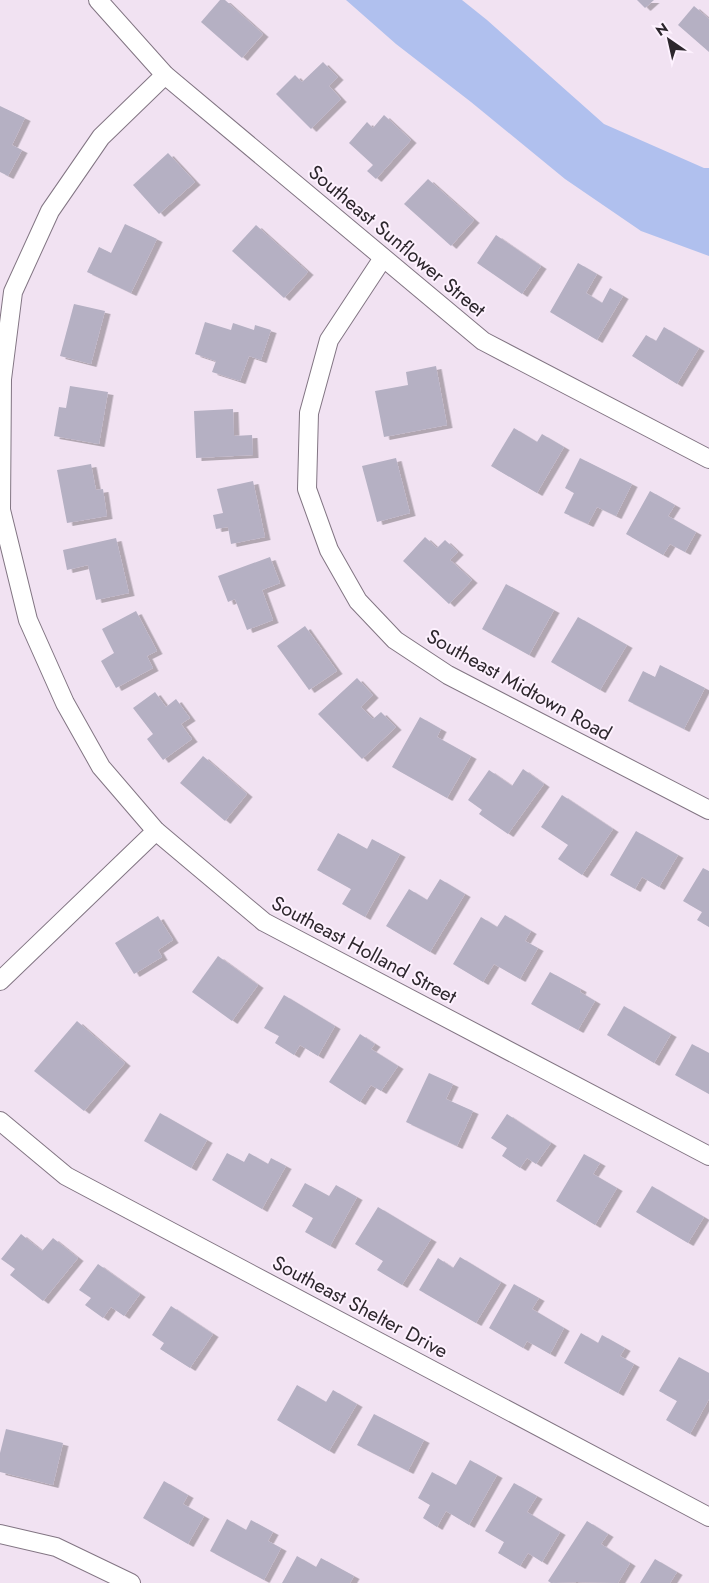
<svg xmlns="http://www.w3.org/2000/svg" width="709" height="1583" font-family="Jost,sans-serif">
<style>
.water{fill:#b0c0ee}
.building{fill:#b5b0c3;filter:url(#shadow)}
.lines{fill:none;stroke-linecap:round;stroke-linejoin:round}
.street-casing{stroke:#827583;stroke-width:20}
.street{stroke:#fff;stroke-width:18}
.labels{text-anchor:middle;dominant-baseline:central;stroke-width:4;stroke-linejoin:round;paint-order:stroke}
.street-label{font-size:20px;fill:#2c262c;stroke:#fdf1fe}
</style>
<defs>
<filter id="shadow"><feDropShadow dx="5.5" dy="3" stdDeviation="0" flood-color="#0004"/></filter>
</defs>
<rect width="100%" height="100%" fill="#f1e2f2"/>
<path class="water" d="M 346,0 L 462,0 L 487,20 L 604,124 L 704,168 L 709,168 L 709,256 L 641,231 L 565,179 L 471,102 L 396,44 Z"/>
<g class="building">
<path d="M 220,0 L 225,0 L 263,34 L 242,58 L 201,22 Z"/>
<path d="M 637,0 L 654,0 L 645,8 Z"/>
<path d="M 694,6 L 709,19 L 709,52 L 678,25 Z"/>
<path d="M 323,62 L 338,77 L 329,86 L 341,99 L 311,129 L 276,94 L 295,75 L 302,82 Z"/>
<path d="M 0,106 L 25,118 L 12,145 L 22,150 L 8,176 L 0,172 Z"/>
<path d="M 384,115 L 411,140 L 376,179 L 367,171 L 373,165 L 349,143 L 367,122 L 373,128 Z"/>
<path d="M 168,153 L 195,182 L 159,214 L 133,185 Z"/>
<path d="M 428,179 L 474,220 L 451,246 L 404,204 Z"/>
<path d="M 125,224 L 157,239 L 131,293 L 87,272 L 99,247 L 111,253 Z"/>
<path d="M 256,225 L 308,272 L 284,298 L 232,251 Z"/>
<path d="M 496,235 L 541,266 L 522,294 L 477,263 Z"/>
<path d="M 578,263 L 597,274 L 586,293 L 602,303 L 610,288 L 623,296 L 597,340 L 550,312 Z"/>
<path d="M 74,304 L 105,311 L 91,364 L 60,356 Z"/>
<path d="M 205,322 L 231,330 L 233,323 L 254,330 L 255,325 L 271,330 L 261,360 L 249,356 L 240,381 L 212,372 L 216,361 L 195,354 Z"/>
<path d="M 664,327 L 699,348 L 677,384 L 632,356 L 646,335 L 656,341 Z"/>
<path d="M 436,366 L 447,425 L 384,437 L 375,391 L 408,385 L 406,372 Z"/>
<path d="M 70,386 L 108,392 L 99,444 L 54,436 L 59,407 L 66,408 Z"/>
<path d="M 233,409 L 234,436 L 252,435 L 253,455 L 196,458 L 194,411 Z"/>
<path d="M 514,428 L 537,442 L 542,434 L 564,447 L 537,493 L 491,466 Z"/>
<path d="M 396,458 L 410,513 L 377,522 L 362,466 Z"/>
<path d="M 580,458 L 632,484 L 616,516 L 597,507 L 588,524 L 564,513 L 574,493 L 565,488 Z"/>
<path d="M 91,464 L 96,490 L 103,489 L 107,516 L 67,523 L 57,470 Z"/>
<path d="M 253,481 L 265,537 L 231,544 L 228,527 L 216,529 L 213,515 L 223,513 L 217,489 Z"/>
<path d="M 650,491 L 675,505 L 668,516 L 696,532 L 685,552 L 670,544 L 663,555 L 626,534 Z"/>
<path d="M 425,537 L 437,548 L 445,540 L 458,552 L 450,560 L 472,580 L 449,604 L 403,561 Z"/>
<path d="M 116,538 L 129,593 L 96,600 L 88,565 L 67,570 L 63,550 Z"/>
<path d="M 270,557 L 280,583 L 262,590 L 273,620 L 247,630 L 235,599 L 228,602 L 218,576 Z"/>
<path d="M 506,584 L 554,610 L 529,655 L 482,629 Z"/>
<path d="M 136,611 L 157,651 L 147,656 L 153,668 L 116,688 L 101,661 L 114,653 L 102,629 Z"/>
<path d="M 578,617 L 627,645 L 600,690 L 551,662 Z"/>
<path d="M 305,626 L 337,671 L 309,690 L 277,646 Z"/>
<path d="M 660,665 L 705,688 L 684,729 L 628,701 L 643,671 L 655,677 Z"/>
<path d="M 357,678 L 373,695 L 361,707 L 373,719 L 381,712 L 396,727 L 362,759 L 318,714 Z"/>
<path d="M 155,692 L 166,707 L 176,699 L 190,718 L 181,724 L 192,739 L 163,760 L 147,739 L 153,734 L 133,708 Z"/>
<path d="M 420,717 L 441,729 L 437,737 L 471,756 L 447,798 L 392,767 Z"/>
<path d="M 203,756 L 247,794 L 225,821 L 180,783 Z"/>
<path d="M 523,769 L 544,784 L 508,834 L 479,814 L 482,810 L 468,800 L 489,770 L 512,786 Z"/>
<path d="M 562,795 L 613,829 L 582,875 L 558,859 L 568,845 L 541,827 Z"/>
<path d="M 636,831 L 678,855 L 659,887 L 642,877 L 635,889 L 610,875 Z"/>
<path d="M 338,833 L 367,849 L 372,839 L 400,854 L 365,917 L 342,904 L 351,889 L 317,870 Z"/>
<path d="M 703,868 L 709,871 L 709,927 L 697,920 L 702,912 L 683,901 Z"/>
<path d="M 440,879 L 465,894 L 430,952 L 386,926 L 409,889 L 427,900 Z"/>
<path d="M 505,915 L 531,931 L 525,941 L 538,948 L 520,979 L 494,964 L 483,982 L 453,964 L 481,917 L 497,927 Z"/>
<path d="M 158,916 L 173,940 L 158,950 L 162,957 L 134,974 L 115,943 Z"/>
<path d="M 218,956 L 258,985 L 232,1021 L 192,992 Z"/>
<path d="M 550,972 L 581,989 L 580,992 L 595,1001 L 578,1030 L 531,1004 Z"/>
<path d="M 284,995 L 335,1026 L 318,1056 L 300,1045 L 294,1055 L 275,1043 L 279,1036 L 264,1028 Z"/>
<path d="M 624,1006 L 671,1034 L 654,1063 L 607,1035 Z"/>
<path d="M 77,1021 L 125,1063 L 84,1111 L 34,1071 Z"/>
<path d="M 360,1034 L 375,1044 L 371,1049 L 398,1066 L 381,1091 L 371,1085 L 360,1102 L 329,1082 Z"/>
<path d="M 692,1044 L 709,1053 L 709,1094 L 675,1075 Z"/>
<path d="M 429,1073 L 453,1084 L 446,1099 L 473,1111 L 457,1146 L 406,1122 Z"/>
<path d="M 160,1113 L 207,1140 L 191,1168 L 144,1141 Z"/>
<path d="M 507,1114 L 551,1143 L 536,1164 L 527,1158 L 520,1168 L 502,1156 L 507,1148 L 491,1138 Z"/>
<path d="M 227,1153 L 244,1162 L 249,1153 L 268,1164 L 271,1158 L 286,1166 L 262,1209 L 212,1180 Z"/>
<path d="M 584,1154 L 600,1163 L 593,1174 L 617,1188 L 595,1225 L 556,1201 Z"/>
<path d="M 305,1183 L 329,1196 L 336,1185 L 357,1197 L 330,1246 L 305,1232 L 313,1218 L 292,1206 Z"/>
<path d="M 652,1186 L 704,1217 L 688,1243 L 636,1212 Z"/>
<path d="M 378,1207 L 431,1239 L 402,1285 L 377,1270 L 383,1261 L 355,1244 Z"/>
<path d="M 21,1234 L 42,1251 L 53,1238 L 78,1258 L 43,1301 L 10,1275 L 15,1269 L 1,1259 Z"/>
<path d="M 460,1257 L 501,1282 L 476,1323 L 419,1290 L 438,1258 L 453,1268 Z"/>
<path d="M 98,1264 L 140,1294 L 124,1316 L 111,1307 L 103,1318 L 85,1305 L 91,1298 L 79,1290 Z"/>
<path d="M 514,1284 L 539,1298 L 532,1309 L 564,1328 L 550,1354 L 527,1341 L 523,1348 L 489,1328 Z"/>
<path d="M 171,1306 L 213,1334 L 190,1368 L 160,1349 L 164,1343 L 152,1335 Z"/>
<path d="M 581,1333 L 598,1343 L 602,1335 L 625,1348 L 620,1356 L 634,1364 L 618,1393 L 564,1363 Z"/>
<path d="M 679,1357 L 709,1373 L 709,1399 L 690,1434 L 666,1420 L 677,1401 L 659,1391 Z"/>
<path d="M 297,1385 L 326,1402 L 333,1390 L 357,1404 L 329,1451 L 277,1420 Z"/>
<path d="M 374,1414 L 424,1440 L 408,1471 L 357,1445 Z"/>
<path d="M 6,1429 L 63,1443 L 53,1485 L 0,1472 L 0,1453 Z"/>
<path d="M 470,1460 L 497,1475 L 469,1525 L 446,1511 L 437,1527 L 423,1518 L 430,1505 L 418,1498 L 432,1472 L 456,1485 Z"/>
<path d="M 164,1481 L 188,1495 L 183,1504 L 204,1516 L 188,1544 L 143,1518 Z"/>
<path d="M 514,1483 L 537,1496 L 527,1512 L 560,1532 L 542,1562 L 528,1553 L 520,1566 L 498,1553 L 504,1542 L 485,1531 Z"/>
<path d="M 227,1519 L 246,1530 L 251,1520 L 273,1532 L 268,1541 L 281,1548 L 264,1580 L 210,1551 Z"/>
<path d="M 587,1521 L 608,1534 L 601,1544 L 630,1563 L 618,1583 L 577,1582 L 551,1583 L 548,1581 Z"/>
<path d="M 297,1556 L 316,1567 L 321,1558 L 354,1576 L 350,1583 L 282,1583 Z"/>
<path d="M 655,1559 L 677,1572 L 670,1583 L 640,1583 Z"/>
</g>
<g class="lines">
<defs>
<g id="street">
<path d="M 98,0 L 165,75 L 483,341 L 709,459"/>
<path d="M 165,75 L 101,137 L 50,211 L 13,292 L 2,379 L 1,510 L 28,620 L 65,703 L 101,767 L 156,831 L 264,922 L 709,1156"/>
<path d="M 383,258 L 329,340 L 309,413 L 307,489 L 329,550 L 358,601 L 395,640 L 448,675 L 709,810"/>
<path d="M 0,981 L 156,831"/>
<path d="M 0,1121 L 66,1176 L 709,1517"/>
<path d="M 0,1534 L 56,1547 L 131,1583"/>
</g>
</defs>
<use href="#street" class="street-casing"/>
<use href="#street" class="street"/>
</g>
<g class="labels">
<g class="street-label">
<text transform="translate(397 241) rotate(40)">Southeast Sunflower Street</text>
<text transform="translate(519 685) rotate(29)">Southeast Midtown Road</text>
<text transform="translate(364 950) rotate(28)">Southeast Holland Street</text>
<text transform="translate(360 1307) rotate(28)">Southeast Shelter Drive</text>
</g>
</g>
<g transform="translate(669 40) rotate(326)" stroke="#fdf1fe" stroke-width="4" paint-order="stroke">
<path d="M0-4L9 19L0 12L-9 19Z" fill="#2c262c"/>
<text y="-8" font-size="14" font-weight="bold" text-anchor="middle" fill="#2c262c">N</text>
</g>
</svg>
